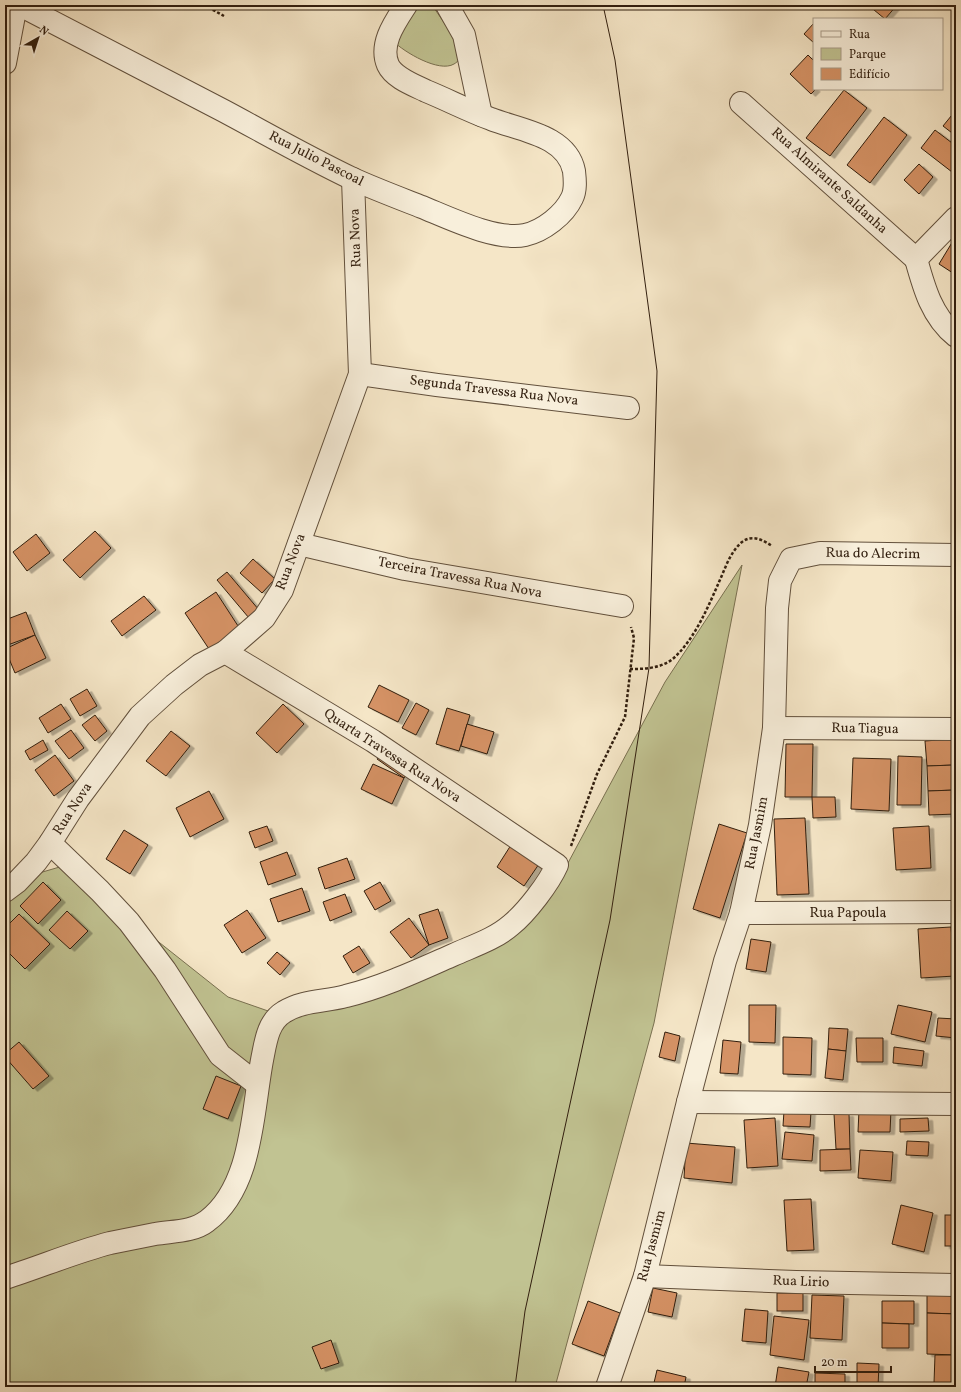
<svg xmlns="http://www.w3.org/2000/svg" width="961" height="1392" font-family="Vollkorn,serif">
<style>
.green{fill:#c1c392;stroke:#797050}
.building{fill:#d59265;stroke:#311e0e;filter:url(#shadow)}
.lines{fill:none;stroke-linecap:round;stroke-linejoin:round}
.minor-casing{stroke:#62503c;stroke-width:24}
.path{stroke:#311e0e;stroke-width:2.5;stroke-dasharray:3 2;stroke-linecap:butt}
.minor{stroke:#f8efdb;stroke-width:22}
.tram{stroke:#311e0e;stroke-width:1}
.labels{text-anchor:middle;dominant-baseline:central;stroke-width:3;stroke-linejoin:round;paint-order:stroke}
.street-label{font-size:14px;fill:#311e0e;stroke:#f8efdb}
</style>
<defs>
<filter id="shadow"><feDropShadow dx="4.5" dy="2.5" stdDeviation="0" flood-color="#0004"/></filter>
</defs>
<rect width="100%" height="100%" fill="#f5e6c7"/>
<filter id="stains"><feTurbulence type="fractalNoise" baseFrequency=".005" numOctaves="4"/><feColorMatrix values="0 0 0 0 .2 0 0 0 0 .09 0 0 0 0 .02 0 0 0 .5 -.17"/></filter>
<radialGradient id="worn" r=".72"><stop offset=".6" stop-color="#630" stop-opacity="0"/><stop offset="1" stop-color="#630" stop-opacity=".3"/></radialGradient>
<g class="green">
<path d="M 412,5 L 432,5 L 458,43 L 461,58 C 459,60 456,63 454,64 C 439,73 404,52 393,41 Z"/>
<path d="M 742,565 L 654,1023 L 555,1387 L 5,1387 L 5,883 L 63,866 L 228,997 L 291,1019 L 546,904 L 665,682 Z"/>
</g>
<g class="building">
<path d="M 868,5 L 897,5 L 885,19 Z"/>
<path d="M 814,23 L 814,43 L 804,34 Z"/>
<path d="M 808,55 L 814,61 L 814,89 L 816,89 L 811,94 L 790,74 Z"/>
<path d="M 844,90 L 867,108 L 830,156 L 806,138 Z"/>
<path d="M 956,110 L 956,136 L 943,126 Z"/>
<path d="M 884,117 L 907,135 L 870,183 L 847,165 Z"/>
<path d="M 935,130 L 956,146 L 956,167 L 952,172 L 921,148 Z"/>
<path d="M 919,164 L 933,177 L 919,194 L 904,180 Z"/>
<path d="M 956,236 L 956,275 L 939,264 Z"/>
<path d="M 95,531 L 111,548 L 80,578 L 63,560 Z"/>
<path d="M 36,534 L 50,553 L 27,571 L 13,552 Z"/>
<path d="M 253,559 L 275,579 L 262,593 L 240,573 Z"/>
<path d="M 227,572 L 259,610 L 249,618 L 217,580 Z"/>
<path d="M 216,592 L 240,629 L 209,649 L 185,613 Z"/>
<path d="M 144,596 L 156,610 L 122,636 L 111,621 Z"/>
<path d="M 26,612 L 35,635 L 5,646 L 5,620 Z"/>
<path d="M 35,635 L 46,658 L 15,673 L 5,649 Z"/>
<path d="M 379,685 L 409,700 L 398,722 L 368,707 Z"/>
<path d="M 87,689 L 97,706 L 80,716 L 70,699 Z"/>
<path d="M 416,703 L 429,710 L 416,735 L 402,728 Z"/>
<path d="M 61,704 L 71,719 L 48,733 L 39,718 Z"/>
<path d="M 283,704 L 304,724 L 277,753 L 256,733 Z"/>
<path d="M 447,708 L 470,715 L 459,751 L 436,744 Z"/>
<path d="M 95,715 L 107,731 L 95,741 L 82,725 Z"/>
<path d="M 467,724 L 494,732 L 487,754 L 461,746 Z"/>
<path d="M 71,730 L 84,748 L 69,759 L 55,741 Z"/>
<path d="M 171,731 L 190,746 L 166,776 L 146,761 Z"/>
<path d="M 952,739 L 954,765 L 927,766 L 925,741 Z"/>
<path d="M 43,740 L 48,750 L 30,760 L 25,751 Z"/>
<path d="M 786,744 L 813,744 L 812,797 L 785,797 Z"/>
<path d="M 384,750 L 410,769 L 404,778 L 377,759 Z"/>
<path d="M 55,755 L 74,781 L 54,796 L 35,770 Z"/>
<path d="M 898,756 L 922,757 L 921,805 L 897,805 Z"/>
<path d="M 853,758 L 891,759 L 889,811 L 851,809 Z"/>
<path d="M 373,764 L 404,778 L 392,804 L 361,789 Z"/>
<path d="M 954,765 L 955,790 L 928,791 L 927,766 Z"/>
<path d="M 955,790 L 956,814 L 929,815 L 928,791 Z"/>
<path d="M 209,791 L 224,819 L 190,837 L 176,808 Z"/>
<path d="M 812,797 L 835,797 L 836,817 L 813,818 Z"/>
<path d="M 805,818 L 809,894 L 777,895 L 774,819 Z"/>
<path d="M 719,824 L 747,833 L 720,918 L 693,909 Z"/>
<path d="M 267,826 L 273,841 L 255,848 L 249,832 Z"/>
<path d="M 929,826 L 931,868 L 896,870 L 893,828 Z"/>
<path d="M 124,830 L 148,845 L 130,874 L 106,859 Z"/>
<path d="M 511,845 L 539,864 L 524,886 L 497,867 Z"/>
<path d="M 287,852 L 296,875 L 268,885 L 260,862 Z"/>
<path d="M 347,858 L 355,879 L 325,889 L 318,868 Z"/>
<path d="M 43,882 L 61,900 L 38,924 L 20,906 Z"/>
<path d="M 380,882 L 391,901 L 375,910 L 364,891 Z"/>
<path d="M 302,888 L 310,911 L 278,922 L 270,899 Z"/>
<path d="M 345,894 L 352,912 L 330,921 L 323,902 Z"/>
<path d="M 438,909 L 448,938 L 429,945 L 419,915 Z"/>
<path d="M 247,910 L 266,938 L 242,953 L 224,925 Z"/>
<path d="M 67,911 L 88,931 L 70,949 L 49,930 Z"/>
<path d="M 19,914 L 50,944 L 25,969 L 5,949 L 5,928 Z"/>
<path d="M 409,918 L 429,945 L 411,958 L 390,932 Z"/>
<path d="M 951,927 L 955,976 L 921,978 L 918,929 Z"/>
<path d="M 751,939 L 771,942 L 766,972 L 746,969 Z"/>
<path d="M 359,946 L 370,963 L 353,973 L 343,956 Z"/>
<path d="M 277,952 L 290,963 L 280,975 L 267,963 Z"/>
<path d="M 749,1005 L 776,1005 L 775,1043 L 749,1042 Z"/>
<path d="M 898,1005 L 932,1012 L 925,1042 L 891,1034 Z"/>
<path d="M 938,1018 L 956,1019 L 956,1038 L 936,1036 Z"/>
<path d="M 829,1028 L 848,1029 L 846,1051 L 828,1049 Z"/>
<path d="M 665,1032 L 680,1036 L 675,1061 L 659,1057 Z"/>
<path d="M 783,1037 L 812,1038 L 811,1075 L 783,1074 Z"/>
<path d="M 856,1038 L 883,1038 L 883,1062 L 857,1062 Z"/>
<path d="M 723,1040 L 741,1042 L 738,1074 L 720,1073 Z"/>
<path d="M 19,1042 L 49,1076 L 33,1089 L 5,1057 L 5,1054 Z"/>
<path d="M 894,1047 L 924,1051 L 922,1066 L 893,1063 Z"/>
<path d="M 828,1049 L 846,1051 L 843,1080 L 825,1078 Z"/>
<path d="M 216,1076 L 241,1086 L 228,1119 L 203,1109 Z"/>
<path d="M 859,1110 L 891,1110 L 890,1132 L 858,1132 Z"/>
<path d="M 784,1111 L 811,1112 L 810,1127 L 783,1126 Z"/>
<path d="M 834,1114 L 849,1114 L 850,1149 L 836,1149 Z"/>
<path d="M 775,1118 L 778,1166 L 747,1168 L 744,1120 Z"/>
<path d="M 928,1118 L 929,1131 L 900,1132 L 900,1119 Z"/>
<path d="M 785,1132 L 814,1135 L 812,1161 L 782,1159 Z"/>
<path d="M 907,1141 L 929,1142 L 928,1156 L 906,1155 Z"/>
<path d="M 686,1143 L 735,1147 L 732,1183 L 684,1178 Z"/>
<path d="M 850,1149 L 851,1170 L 820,1171 L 820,1150 Z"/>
<path d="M 860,1150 L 893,1152 L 891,1181 L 858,1178 Z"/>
<path d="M 811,1199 L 814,1250 L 787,1251 L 784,1200 Z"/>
<path d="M 901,1205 L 933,1213 L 924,1252 L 892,1244 Z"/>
<rect x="945" y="1215" width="11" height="31"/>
<path d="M 653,1288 L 677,1293 L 672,1317 L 648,1312 Z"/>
<rect x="777" y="1293" width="26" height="18"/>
<path d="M 812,1295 L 844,1296 L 842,1340 L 810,1338 Z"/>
<path d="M 927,1295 L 956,1295 L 956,1314 L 927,1313 Z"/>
<path d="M 588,1301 L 620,1313 L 604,1356 L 572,1344 Z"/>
<path d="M 882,1301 L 914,1301 L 914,1324 L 882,1323 Z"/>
<path d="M 745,1309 L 768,1311 L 766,1343 L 742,1341 Z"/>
<path d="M 927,1313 L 956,1314 L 956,1355 L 927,1354 Z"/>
<path d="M 774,1316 L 809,1320 L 804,1360 L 770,1355 Z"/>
<path d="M 882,1323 L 909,1324 L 909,1348 L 882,1348 Z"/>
<path d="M 331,1340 L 339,1363 L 321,1369 L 312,1347 Z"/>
<path d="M 935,1355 L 956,1355 L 956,1384 L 934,1383 Z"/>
<path d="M 857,1363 L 879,1364 L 878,1387 L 857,1387 Z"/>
<path d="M 778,1367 L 809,1372 L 806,1387 L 775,1387 Z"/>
<path d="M 657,1370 L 686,1377 L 684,1387 L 653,1387 Z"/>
<path d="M 815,1373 L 845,1374 L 845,1387 L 815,1387 Z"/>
</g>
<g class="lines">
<defs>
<g id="minor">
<path d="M 20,5 C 88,41 156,76 224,111 C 267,134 309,158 353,179 C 375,189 399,198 422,207 C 449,218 496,241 525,235 C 543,231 564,215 572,198 C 576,190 575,180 574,171 C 567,135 519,130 491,119 C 469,111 448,100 426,91 C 414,85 394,78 388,65 C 379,44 395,22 406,5"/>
<path d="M 447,5 L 464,35 L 481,115"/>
<path d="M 5,63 L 16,5"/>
<path d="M 741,103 L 916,259"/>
<path d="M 916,259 C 924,288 932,317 956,336"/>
<path d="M 916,259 L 956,218"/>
<path d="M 360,374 L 437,385 L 628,408"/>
<path d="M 299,544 L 405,569 L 622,606"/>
<path d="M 774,728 L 956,729"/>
<path d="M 50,843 L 100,891 L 129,922 L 165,970 L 220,1055 L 257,1084"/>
<path d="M 5,891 L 17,882 L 36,862 L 50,843 L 78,799 L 140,716 L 174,685 L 200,665 L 225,652 L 264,618 L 282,590 L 360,374 L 353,179"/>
<path d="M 741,913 L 956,912"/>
<path d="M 688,1102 L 956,1104"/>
<path d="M 645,1276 L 796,1282 L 956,1285"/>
<path d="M 5,1278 C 40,1267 75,1252 110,1243 C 125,1240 140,1237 155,1234 C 172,1231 193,1232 207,1221 C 254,1186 252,1108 263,1055 C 266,1039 269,1021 284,1012 C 303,1000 325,1002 346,996 C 383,987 419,970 453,955 C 473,946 495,939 511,925 C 527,912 549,883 557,865 L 373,741 L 225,652"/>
<path d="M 607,1387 L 645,1276 L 688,1102 L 725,961 L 741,913 L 760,825 L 774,728 L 777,608 L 780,581 L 791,559 L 820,553 L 956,555"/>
</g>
</defs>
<use href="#minor" class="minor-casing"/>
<g class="path">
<path d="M 204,5 L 224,16"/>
<path d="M 630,669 C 647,669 664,668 676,656 C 696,636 708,607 719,582 C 725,569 730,552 742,542 C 752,534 763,540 772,546"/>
<path d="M 571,846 L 597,774 L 625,717 L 634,638 L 631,627"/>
</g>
<use href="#minor" class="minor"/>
<path class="tram" d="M 515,1387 L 525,1311 L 610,920 L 649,668 L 657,371 L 615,60 L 603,5"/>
</g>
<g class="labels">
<g class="street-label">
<text transform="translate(316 159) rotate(27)">Rua Julio Pascoal</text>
<text transform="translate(829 181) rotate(42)">Rua Almirante Saldanha</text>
<text transform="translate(356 238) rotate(-92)">Rua Nova</text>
<text transform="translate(494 391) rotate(7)">Segunda Travessa Rua Nova</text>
<text transform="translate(873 554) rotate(1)">Rua do Alecrim</text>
<text transform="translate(291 562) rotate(-69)">Rua Nova</text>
<text transform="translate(460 578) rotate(11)">Terceira Travessa Rua Nova</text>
<text transform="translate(865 729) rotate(1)">Rua Tiagua</text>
<text transform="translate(392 756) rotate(33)">Quarta Travessa Rua Nova</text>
<text transform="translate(73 809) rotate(-57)">Rua Nova</text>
<text transform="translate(757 833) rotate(-79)">Rua Jasmim</text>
<text x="848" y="913">Rua Papoula</text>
<text transform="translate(652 1246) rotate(-75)">Rua Jasmim</text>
<text transform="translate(801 1282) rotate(2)">Rua Lirio</text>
</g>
</g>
<rect width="961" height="1392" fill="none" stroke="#f5e6c7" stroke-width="20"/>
<rect x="6" y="6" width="949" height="1380" fill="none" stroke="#311e0e" stroke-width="2"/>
<rect x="10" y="10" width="941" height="1372" fill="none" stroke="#311e0e"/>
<rect x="813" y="18" width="130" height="72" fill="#f8efdb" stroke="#a89b89"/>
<rect x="821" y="31" width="20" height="6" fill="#f8efdb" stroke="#a89b89"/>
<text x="849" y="38" font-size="12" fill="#311e0e">Rua</text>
<rect x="821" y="48" width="20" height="12" fill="#c1c392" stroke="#a89b89"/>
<text x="849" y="58" font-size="12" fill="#311e0e">Parque</text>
<rect x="821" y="68" width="20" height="12" fill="#d59265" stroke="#a89b89"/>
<text x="849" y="78" font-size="12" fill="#311e0e">Edifício</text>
<g transform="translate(38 38) rotate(39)" stroke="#f8efdb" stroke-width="3" paint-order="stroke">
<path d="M0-3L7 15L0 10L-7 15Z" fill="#311e0e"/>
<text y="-6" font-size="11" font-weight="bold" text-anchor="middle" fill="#311e0e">N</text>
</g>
<path d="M815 1366v6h76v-6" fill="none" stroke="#311e0e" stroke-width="2"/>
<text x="821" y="1366" font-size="12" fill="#311e0e" stroke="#f8efdb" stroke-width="3" paint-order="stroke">20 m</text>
<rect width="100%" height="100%" filter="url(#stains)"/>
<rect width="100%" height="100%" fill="url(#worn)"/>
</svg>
